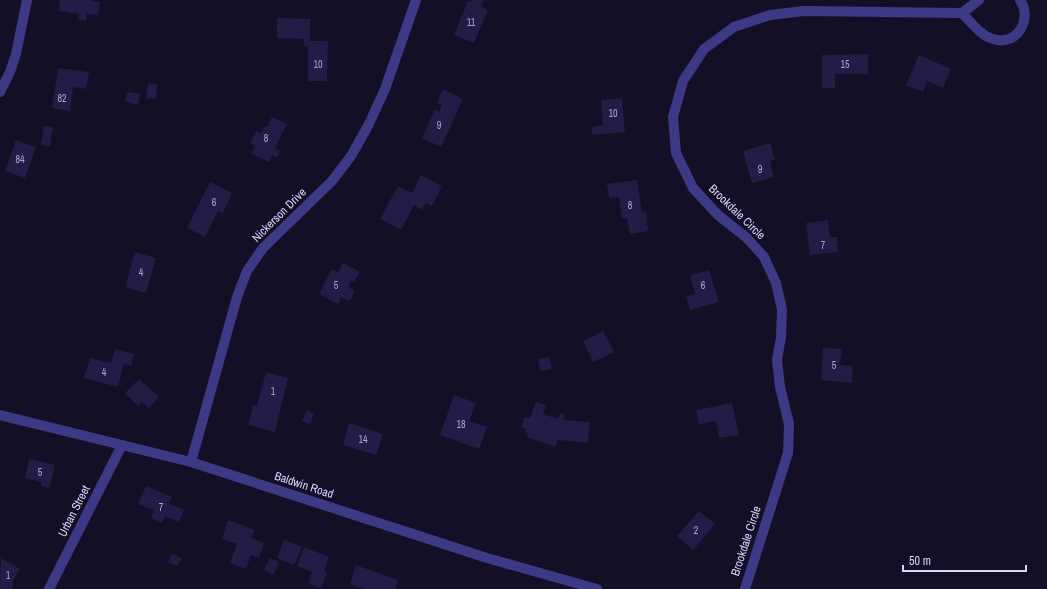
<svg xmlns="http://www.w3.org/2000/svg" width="1047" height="589" font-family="'Archivo Narrow',sans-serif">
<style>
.building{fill:#241b47}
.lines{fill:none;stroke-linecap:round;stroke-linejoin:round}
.minor{stroke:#3d3a85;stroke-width:10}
.tertiary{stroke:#3d3a85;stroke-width:10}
.labels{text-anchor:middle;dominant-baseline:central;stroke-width:3;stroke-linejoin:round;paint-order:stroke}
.number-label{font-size:10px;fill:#aca6d1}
.street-label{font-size:12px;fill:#d9d4ff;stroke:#130f26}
</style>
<rect width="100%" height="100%" fill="#130f26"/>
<g class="building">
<path d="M 60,0 L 89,0 L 100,2 L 98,15 L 87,14 L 86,21 L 78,20 L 79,14 L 59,11 Z"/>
<path d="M 472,0 L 484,0 L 481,6 L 488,10 L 474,43 L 454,35 L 468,1 L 471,2 Z"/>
<path d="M 277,18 L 310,19 L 310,41 L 328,41 L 327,81 L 308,81 L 308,46 L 304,46 L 304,39 L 277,38 Z"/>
<path d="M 868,54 L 868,74 L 835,74 L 835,88 L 822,88 L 822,55 Z"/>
<path d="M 919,55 L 951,69 L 943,88 L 927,81 L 923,92 L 906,85 Z"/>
<path d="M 58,68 L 89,72 L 86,89 L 73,87 L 70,111 L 52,108 Z"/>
<path d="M 148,83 L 157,84 L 156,99 L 146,98 Z"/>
<path d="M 443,89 L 463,99 L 441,147 L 422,138 L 435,109 L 439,112 L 442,105 L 437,103 Z"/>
<path d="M 127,92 L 140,94 L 138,105 L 125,102 Z"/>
<path d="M 622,98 L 625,132 L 592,135 L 592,127 L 603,125 L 601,100 Z"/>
<path d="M 272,117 L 287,124 L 275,148 L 280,151 L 277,157 L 272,155 L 269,162 L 251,154 L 255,146 L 250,143 L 256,131 L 261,133 L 265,126 L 267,127 Z"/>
<path d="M 44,126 L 53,127 L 50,146 L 41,145 Z"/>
<path d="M 16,140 L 36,147 L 25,178 L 5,171 Z"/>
<path d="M 770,143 L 775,160 L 770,161 L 774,177 L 752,183 L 743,151 Z"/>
<path d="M 421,175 L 442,186 L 432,206 L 426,203 L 422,210 L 414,205 L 401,230 L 380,219 L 398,186 L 412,193 Z"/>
<path d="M 637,180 L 642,213 L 646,212 L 648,231 L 630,234 L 627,218 L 622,218 L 619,197 L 609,198 L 607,184 Z"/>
<path d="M 210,182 L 232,193 L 223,213 L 218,211 L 205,237 L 187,228 Z"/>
<path d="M 828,220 L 830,237 L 837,237 L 838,252 L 810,255 L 806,223 Z"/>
<path d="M 135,252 L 156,258 L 146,293 L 125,287 Z"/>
<path d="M 343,263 L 360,272 L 354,282 L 351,281 L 348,287 L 355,291 L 350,301 L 341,297 L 338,304 L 319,294 L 332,269 L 338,273 Z"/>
<path d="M 709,270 L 719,302 L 690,310 L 686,297 L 695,294 L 690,275 Z"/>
<path d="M 603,331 L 614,352 L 593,362 L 583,341 Z"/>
<path d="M 823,348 L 842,349 L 840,365 L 853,366 L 852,383 L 821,380 Z"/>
<path d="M 115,349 L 134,354 L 131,366 L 124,364 L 118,387 L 84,378 L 90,358 L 111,363 Z"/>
<path d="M 550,357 L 552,369 L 540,371 L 538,359 Z"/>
<path d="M 266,372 L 288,378 L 275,432 L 248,425 L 253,405 L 257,406 Z"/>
<path d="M 139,379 L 159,397 L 149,408 L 142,402 L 138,406 L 125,393 Z"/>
<path d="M 454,395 L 476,403 L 469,421 L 487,427 L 479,449 L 440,435 Z"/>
<path d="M 536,402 L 546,405 L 543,414 L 558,419 L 560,413 L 565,415 L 563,420 L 590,422 L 588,443 L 558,440 L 555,447 L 527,437 L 528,434 L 525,433 L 526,429 L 521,427 L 525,417 L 530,418 Z"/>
<path d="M 732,403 L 739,435 L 719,438 L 716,421 L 699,424 L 696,410 Z"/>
<path d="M 307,410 L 314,414 L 310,424 L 302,421 Z"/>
<path d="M 349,423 L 383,434 L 376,455 L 343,445 Z"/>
<path d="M 29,459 L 55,465 L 50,488 L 41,486 L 41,482 L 25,478 Z"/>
<path d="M 146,486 L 172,497 L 169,504 L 184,510 L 179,522 L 165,516 L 162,523 L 151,518 L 154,510 L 138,504 Z"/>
<path d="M 699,511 L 715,524 L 693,550 L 677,536 Z"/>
<path d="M 228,520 L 255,530 L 251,538 L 264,543 L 259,558 L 251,555 L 246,569 L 230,563 L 237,544 L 222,539 Z"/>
<path d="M 284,539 L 302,547 L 294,565 L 277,558 Z"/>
<path d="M 304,547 L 329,557 L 324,572 L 327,573 L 321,588 L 308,583 L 312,572 L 297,566 Z"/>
<path d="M 172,554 L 182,558 L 178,566 L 168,562 Z"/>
<path d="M 1,558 L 20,569 L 12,582 L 14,583 L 11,589 L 0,589 Z"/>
<path d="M 270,558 L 279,562 L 274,575 L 264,570 Z"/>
<path d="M 356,565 L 398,580 L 395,589 L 363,589 L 350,584 Z"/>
</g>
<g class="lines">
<g class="minor">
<path d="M 962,13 C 971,22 981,36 993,39 C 1017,47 1033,19 1020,0"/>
<path d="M 191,462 L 237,297 L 247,271 L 263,248 L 332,181 L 351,156 L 368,126 L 385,89 L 416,0"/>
<path d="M 49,589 L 122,445"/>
<path d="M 745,589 L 788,453 L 789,424 L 780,387 L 777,360 L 781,337 L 782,309 L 776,283 L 764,257 L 747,238 L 718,215 L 693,188 L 676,153 L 673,117 L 683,81 L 704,49 L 734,27 L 770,15 L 804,11 L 962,13 L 979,0"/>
</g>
<g class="tertiary">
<path d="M 0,92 L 10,72 L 16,54 L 27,0"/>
<path d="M 0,415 L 191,462 L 487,558 L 597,589"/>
</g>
</g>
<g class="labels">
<g class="number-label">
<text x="471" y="22">11</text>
<text x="318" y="64">10</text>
<text x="845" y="64">15</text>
<text x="62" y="98">82</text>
<text x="613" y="113">10</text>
<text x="439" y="125">9</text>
<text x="266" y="138">8</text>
<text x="20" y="159">84</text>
<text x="760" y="169">9</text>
<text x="214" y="202">6</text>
<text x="630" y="205">8</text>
<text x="823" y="245">7</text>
<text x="141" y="272">4</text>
<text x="336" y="285">5</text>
<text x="703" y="285">6</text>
<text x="834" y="365">5</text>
<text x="104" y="372">4</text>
<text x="273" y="391">1</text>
<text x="461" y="424">18</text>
<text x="363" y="439">14</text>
<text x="40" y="472">5</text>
<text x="161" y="507">7</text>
<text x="696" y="530">2</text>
<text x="8" y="575">1</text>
</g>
<g class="street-label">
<text transform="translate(737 212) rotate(44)">Brookdale Circle</text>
<text transform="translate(279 215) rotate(-45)">Nickerson Drive</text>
<text transform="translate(304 485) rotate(18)">Baldwin Road</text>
<text transform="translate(74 511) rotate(-63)">Urban Street</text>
<text transform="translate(746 541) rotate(-72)">Brookdale Circle</text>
</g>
</g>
<path d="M903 565v6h123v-6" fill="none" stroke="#d9d4ff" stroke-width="2"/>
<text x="909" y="565" font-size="12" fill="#d9d4ff" stroke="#130f26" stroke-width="3" paint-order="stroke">50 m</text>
</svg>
